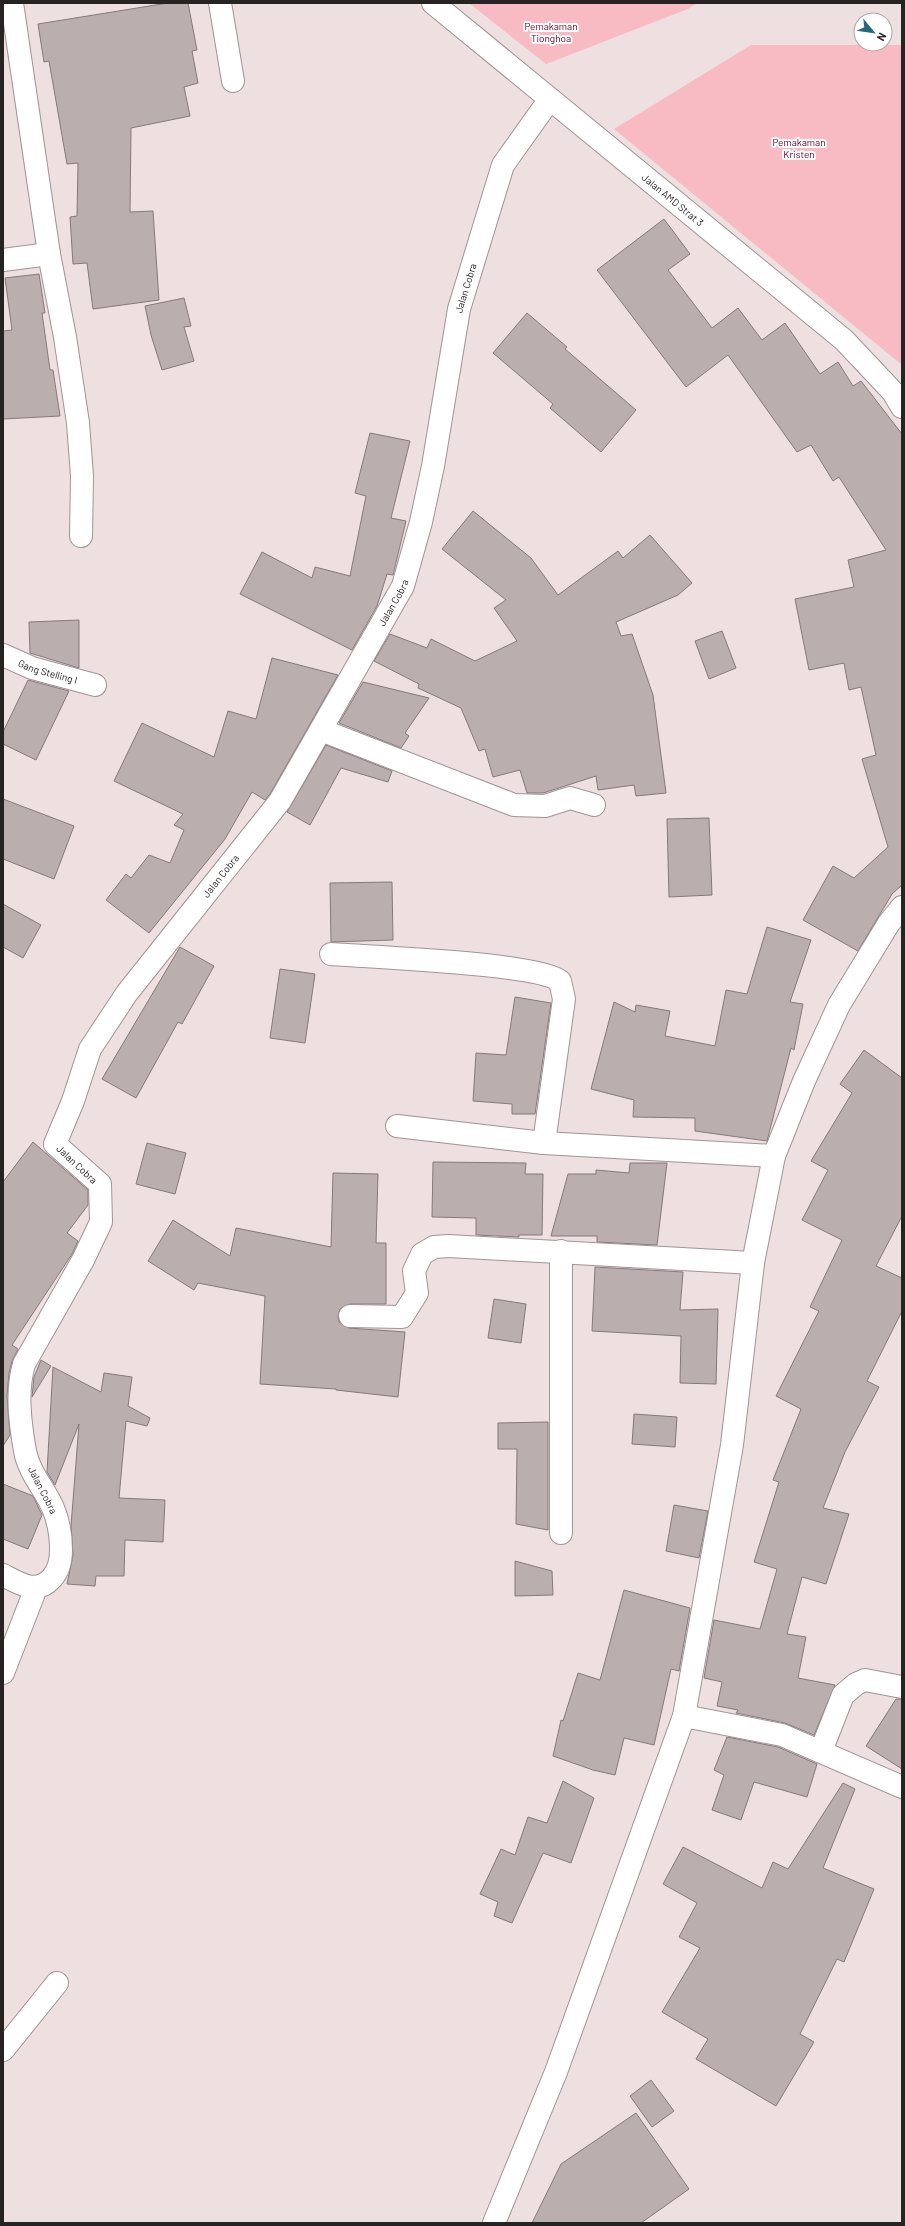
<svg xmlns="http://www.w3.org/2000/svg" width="905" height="2226" font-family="Barlow,sans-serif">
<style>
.green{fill:#f8bbc3}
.building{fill:#bbaeaf;stroke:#86797b}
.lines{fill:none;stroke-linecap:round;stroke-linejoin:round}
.minor-casing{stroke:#a19495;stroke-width:24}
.minor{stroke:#fff;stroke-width:22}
.labels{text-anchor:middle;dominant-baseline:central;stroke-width:4;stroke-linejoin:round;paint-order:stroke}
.park-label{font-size:10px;fill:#620023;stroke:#fff}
.street-label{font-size:10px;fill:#282323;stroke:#fff}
</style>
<rect width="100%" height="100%" fill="#eedfe1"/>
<g class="green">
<path d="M 469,3 L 697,3 L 688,9 L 546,64 Z"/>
<path d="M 751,45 L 902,45 L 902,365 L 614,129 Z"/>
</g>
<g class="building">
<path d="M 168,3 L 188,3 L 197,50 L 192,51 L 198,83 L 184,87 L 190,116 L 131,128 L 130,212 L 153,211 L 159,300 L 93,309 L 87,263 L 73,264 L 70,217 L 77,216 L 78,163 L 67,164 L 49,61 L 44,62 L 38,24 Z"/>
<path d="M 664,219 L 690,254 L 668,270 L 712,328 L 738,308 L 762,340 L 785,323 L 820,374 L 838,362 L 853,386 L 861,381 L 902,434 L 902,885 L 892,894 L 858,951 L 803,920 L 833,866 L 854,878 L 888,847 L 862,759 L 876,755 L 861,687 L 849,690 L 844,663 L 809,670 L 795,599 L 854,587 L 848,560 L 886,550 L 839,477 L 833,481 L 811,445 L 797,452 L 728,355 L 686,387 L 597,270 Z"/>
<path d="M 39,274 L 45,313 L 42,313 L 50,370 L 53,370 L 60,416 L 3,419 L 3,331 L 12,330 L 5,278 Z"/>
<path d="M 184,298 L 191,326 L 184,327 L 194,361 L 162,370 L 151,335 L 145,306 Z"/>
<path d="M 527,313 L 567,347 L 565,349 L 636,410 L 601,452 L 550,408 L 553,404 L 493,353 Z"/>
<path d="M 370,433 L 410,441 L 391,518 L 406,521 L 393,575 L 387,574 L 377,606 L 352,650 L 240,594 L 262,552 L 312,578 L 315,567 L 350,576 L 366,496 L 355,493 Z"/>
<path d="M 473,511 L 531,558 L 558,595 L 618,551 L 623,558 L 650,535 L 692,583 L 678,595 L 616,622 L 621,636 L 632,634 L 653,695 L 666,793 L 636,796 L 634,785 L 598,790 L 596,776 L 543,793 L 527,793 L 520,770 L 493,777 L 485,749 L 479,751 L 461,708 L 418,688 L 419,684 L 374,661 L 390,634 L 427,648 L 431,639 L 475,661 L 517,641 L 494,608 L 506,600 L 442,549 Z"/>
<path d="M 79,620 L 79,668 L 30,653 L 29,622 Z"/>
<path d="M 722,631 L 736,668 L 709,679 L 695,641 Z"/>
<path d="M 272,658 L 338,675 L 270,794 L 265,800 L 252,792 L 225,839 L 149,933 L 106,900 L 126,874 L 131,878 L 149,855 L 170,863 L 184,830 L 174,825 L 183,814 L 114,781 L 142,723 L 214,757 L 228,711 L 256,719 Z"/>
<path d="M 28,680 L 69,691 L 36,760 L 3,744 L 3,732 Z"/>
<path d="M 363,682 L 429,698 L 405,733 L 409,736 L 401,748 L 339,723 Z"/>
<path d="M 326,745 L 392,771 L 388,782 L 341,768 L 310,825 L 287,812 Z"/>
<path d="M 3,799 L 74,826 L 54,879 L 3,859 Z"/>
<path d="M 709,818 L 712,895 L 669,897 L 667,819 Z"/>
<path d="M 392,882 L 393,940 L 331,942 L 330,883 Z"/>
<path d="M 3,904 L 41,925 L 23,958 L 3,947 Z"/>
<path d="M 767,927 L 811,940 L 790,1002 L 803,1004 L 794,1050 L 791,1048 L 767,1141 L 695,1131 L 695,1118 L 633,1117 L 634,1100 L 591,1089 L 614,1002 L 635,1012 L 636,1005 L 670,1011 L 665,1036 L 715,1046 L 726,990 L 747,994 Z"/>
<path d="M 180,947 L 214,966 L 182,1024 L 178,1022 L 136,1098 L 102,1079 Z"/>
<path d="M 280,969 L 315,974 L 305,1043 L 270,1038 Z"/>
<path d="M 515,997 L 551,1003 L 535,1114 L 512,1114 L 512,1104 L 473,1101 L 476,1053 L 506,1055 Z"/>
<path d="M 864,1050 L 902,1078 L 902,1216 L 876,1266 L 902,1278 L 902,1311 L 867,1381 L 879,1387 L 845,1452 L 823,1508 L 849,1514 L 826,1584 L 802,1577 L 787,1634 L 806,1637 L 798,1678 L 835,1685 L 814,1735 L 785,1723 L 736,1713 L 738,1710 L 717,1706 L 722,1682 L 704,1678 L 714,1620 L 760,1629 L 777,1569 L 754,1562 L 779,1482 L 773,1480 L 801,1409 L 776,1396 L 819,1311 L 810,1307 L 842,1240 L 802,1220 L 828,1170 L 811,1161 L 852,1093 L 840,1084 Z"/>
<path d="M 33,1142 L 88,1190 L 88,1205 L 67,1233 L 78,1241 L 72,1254 L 12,1345 L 18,1349 L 12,1361 L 9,1373 L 7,1396 L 10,1435 L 3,1446 L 3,1182 Z"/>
<path d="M 147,1143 L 186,1153 L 175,1194 L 136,1184 Z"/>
<path d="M 433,1162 L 526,1163 L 525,1174 L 543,1174 L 542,1235 L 519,1235 L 519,1237 L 476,1235 L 476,1218 L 432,1217 Z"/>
<path d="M 630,1163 L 667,1163 L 657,1245 L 597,1242 L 597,1236 L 551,1236 L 568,1174 L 596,1174 L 596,1170 L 629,1173 Z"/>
<path d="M 333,1173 L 378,1174 L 376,1243 L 386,1243 L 386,1304 L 350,1304 L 340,1309 L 338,1316 L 339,1322 L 349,1328 L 405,1332 L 398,1397 L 336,1390 L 336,1389 L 260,1384 L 265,1296 L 198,1283 L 194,1290 L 148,1261 L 173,1220 L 230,1256 L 236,1228 L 331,1247 Z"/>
<path d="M 595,1267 L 683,1272 L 680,1310 L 718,1309 L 716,1384 L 680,1383 L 681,1336 L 592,1331 Z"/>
<path d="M 494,1299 L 526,1304 L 521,1343 L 488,1338 Z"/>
<path d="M 41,1360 L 51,1366 L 32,1397 L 34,1377 Z"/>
<path d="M 53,1367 L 101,1392 L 104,1373 L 132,1377 L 128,1406 L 150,1418 L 147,1426 L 126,1421 L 119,1498 L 165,1500 L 163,1542 L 125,1540 L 124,1576 L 96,1576 L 95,1586 L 67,1584 L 73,1555 L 71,1526 L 79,1424 L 55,1485 L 47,1472 Z"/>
<path d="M 634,1414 L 677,1417 L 675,1447 L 632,1444 Z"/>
<path d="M 548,1422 L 548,1530 L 516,1524 L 517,1449 L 498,1449 L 498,1423 Z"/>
<path d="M 3,1484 L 33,1496 L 42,1515 L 28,1549 L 3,1539 Z"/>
<path d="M 674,1505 L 708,1511 L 699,1558 L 666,1551 Z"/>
<path d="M 515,1561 L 552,1571 L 553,1595 L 515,1596 Z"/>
<path d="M 624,1590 L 690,1608 L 679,1671 L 671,1669 L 654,1745 L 624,1738 L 615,1775 L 593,1770 L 553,1756 L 561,1720 L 563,1721 L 578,1673 L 600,1680 Z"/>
<path d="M 896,1699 L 902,1699 L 902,1769 L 866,1746 Z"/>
<path d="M 727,1737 L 778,1747 L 817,1764 L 807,1797 L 754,1782 L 741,1820 L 712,1810 L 724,1775 L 714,1770 Z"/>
<path d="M 563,1781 L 594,1798 L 571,1863 L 543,1853 L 512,1923 L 494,1916 L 498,1902 L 480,1894 L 501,1849 L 515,1855 L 528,1817 L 547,1823 Z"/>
<path d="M 843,1783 L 855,1789 L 823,1868 L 874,1889 L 844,1962 L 837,1959 L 800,2034 L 814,2042 L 776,2106 L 696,2059 L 708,2039 L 662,2012 L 700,1948 L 679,1937 L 697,1903 L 663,1884 L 683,1847 L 762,1888 L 773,1862 L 788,1869 Z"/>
<path d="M 651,2080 L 674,2111 L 652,2127 L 630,2096 Z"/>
<path d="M 636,2113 L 689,2189 L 641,2223 L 532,2223 L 561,2164 Z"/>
</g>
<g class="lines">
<defs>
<g id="minor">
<path d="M 12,3 L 49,254 L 65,337 L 78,423 L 82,476 L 81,536"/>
<path d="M 220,3 L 233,81"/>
<path id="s1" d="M 433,3 L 844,340 L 893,392 L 902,407"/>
<path d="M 3,260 L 49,254"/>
<path id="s2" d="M 3,655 L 32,668 L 95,685"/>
<path d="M 321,730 L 514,805 L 545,806 L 570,798 L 594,805"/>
<path d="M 331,954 C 369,957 538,963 560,981 L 564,999 L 544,1143"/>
<path d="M 397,1126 L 544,1143 L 774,1156"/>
<path d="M 561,1251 L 561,1533"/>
<path d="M 350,1316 L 402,1317 L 417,1293 L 414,1271 L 422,1254 L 434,1247 L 449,1246 L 753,1263"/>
<path id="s3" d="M 3,1575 C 20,1584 37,1595 52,1578 C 59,1570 61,1560 61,1550 C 61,1536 59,1522 53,1508 C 45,1489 29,1473 25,1451 C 20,1423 16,1391 24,1364 L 83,1260 L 101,1222 L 100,1184 L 55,1144 L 73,1101 L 90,1049 L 127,993 L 280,801 L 403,586 L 421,522 L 433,466 L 459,309 L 503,165 L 550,99"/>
<path d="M 3,1673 L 36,1588"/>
<path d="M 684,1716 L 782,1735 L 902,1787"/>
<path d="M 821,1751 L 843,1695 L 856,1684 L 865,1680 L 902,1687"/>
<path d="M 3,2050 L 57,1983"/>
<path d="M 494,2223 L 556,2072 L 684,1716 L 732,1445 L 753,1263 L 774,1156 L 804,1081 L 839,1005 L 889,923 L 902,907"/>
</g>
</defs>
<use href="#minor" class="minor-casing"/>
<use href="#minor" class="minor"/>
</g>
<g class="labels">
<g class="park-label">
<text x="551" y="26">Pemakaman<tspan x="551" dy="12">Tionghoa</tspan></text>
<text x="799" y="142">Pemakaman<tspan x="799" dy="12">Kristen</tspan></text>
</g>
<g class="street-label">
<text stroke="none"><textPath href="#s1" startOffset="310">Jalan AMD Strat 3</textPath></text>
<text stroke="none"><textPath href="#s3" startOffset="1505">Jalan Cobra</textPath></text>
<text stroke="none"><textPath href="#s3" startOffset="1181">Jalan Cobra</textPath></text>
<text stroke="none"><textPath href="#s2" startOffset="48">Gang Stelling I</textPath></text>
<text stroke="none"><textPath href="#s3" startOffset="857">Jalan Cobra</textPath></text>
<text transform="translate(77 1164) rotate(43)">Jalan Cobra</text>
<text transform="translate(43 1490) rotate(63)">Jalan Cobra</text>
</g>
</g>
<rect width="905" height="2226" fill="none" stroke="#282323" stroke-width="8"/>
<g transform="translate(873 32) rotate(119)"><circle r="19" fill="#ffffff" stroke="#a9a7a7"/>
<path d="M0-3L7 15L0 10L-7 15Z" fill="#27677c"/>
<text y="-6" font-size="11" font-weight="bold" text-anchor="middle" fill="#282323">N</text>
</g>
</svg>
